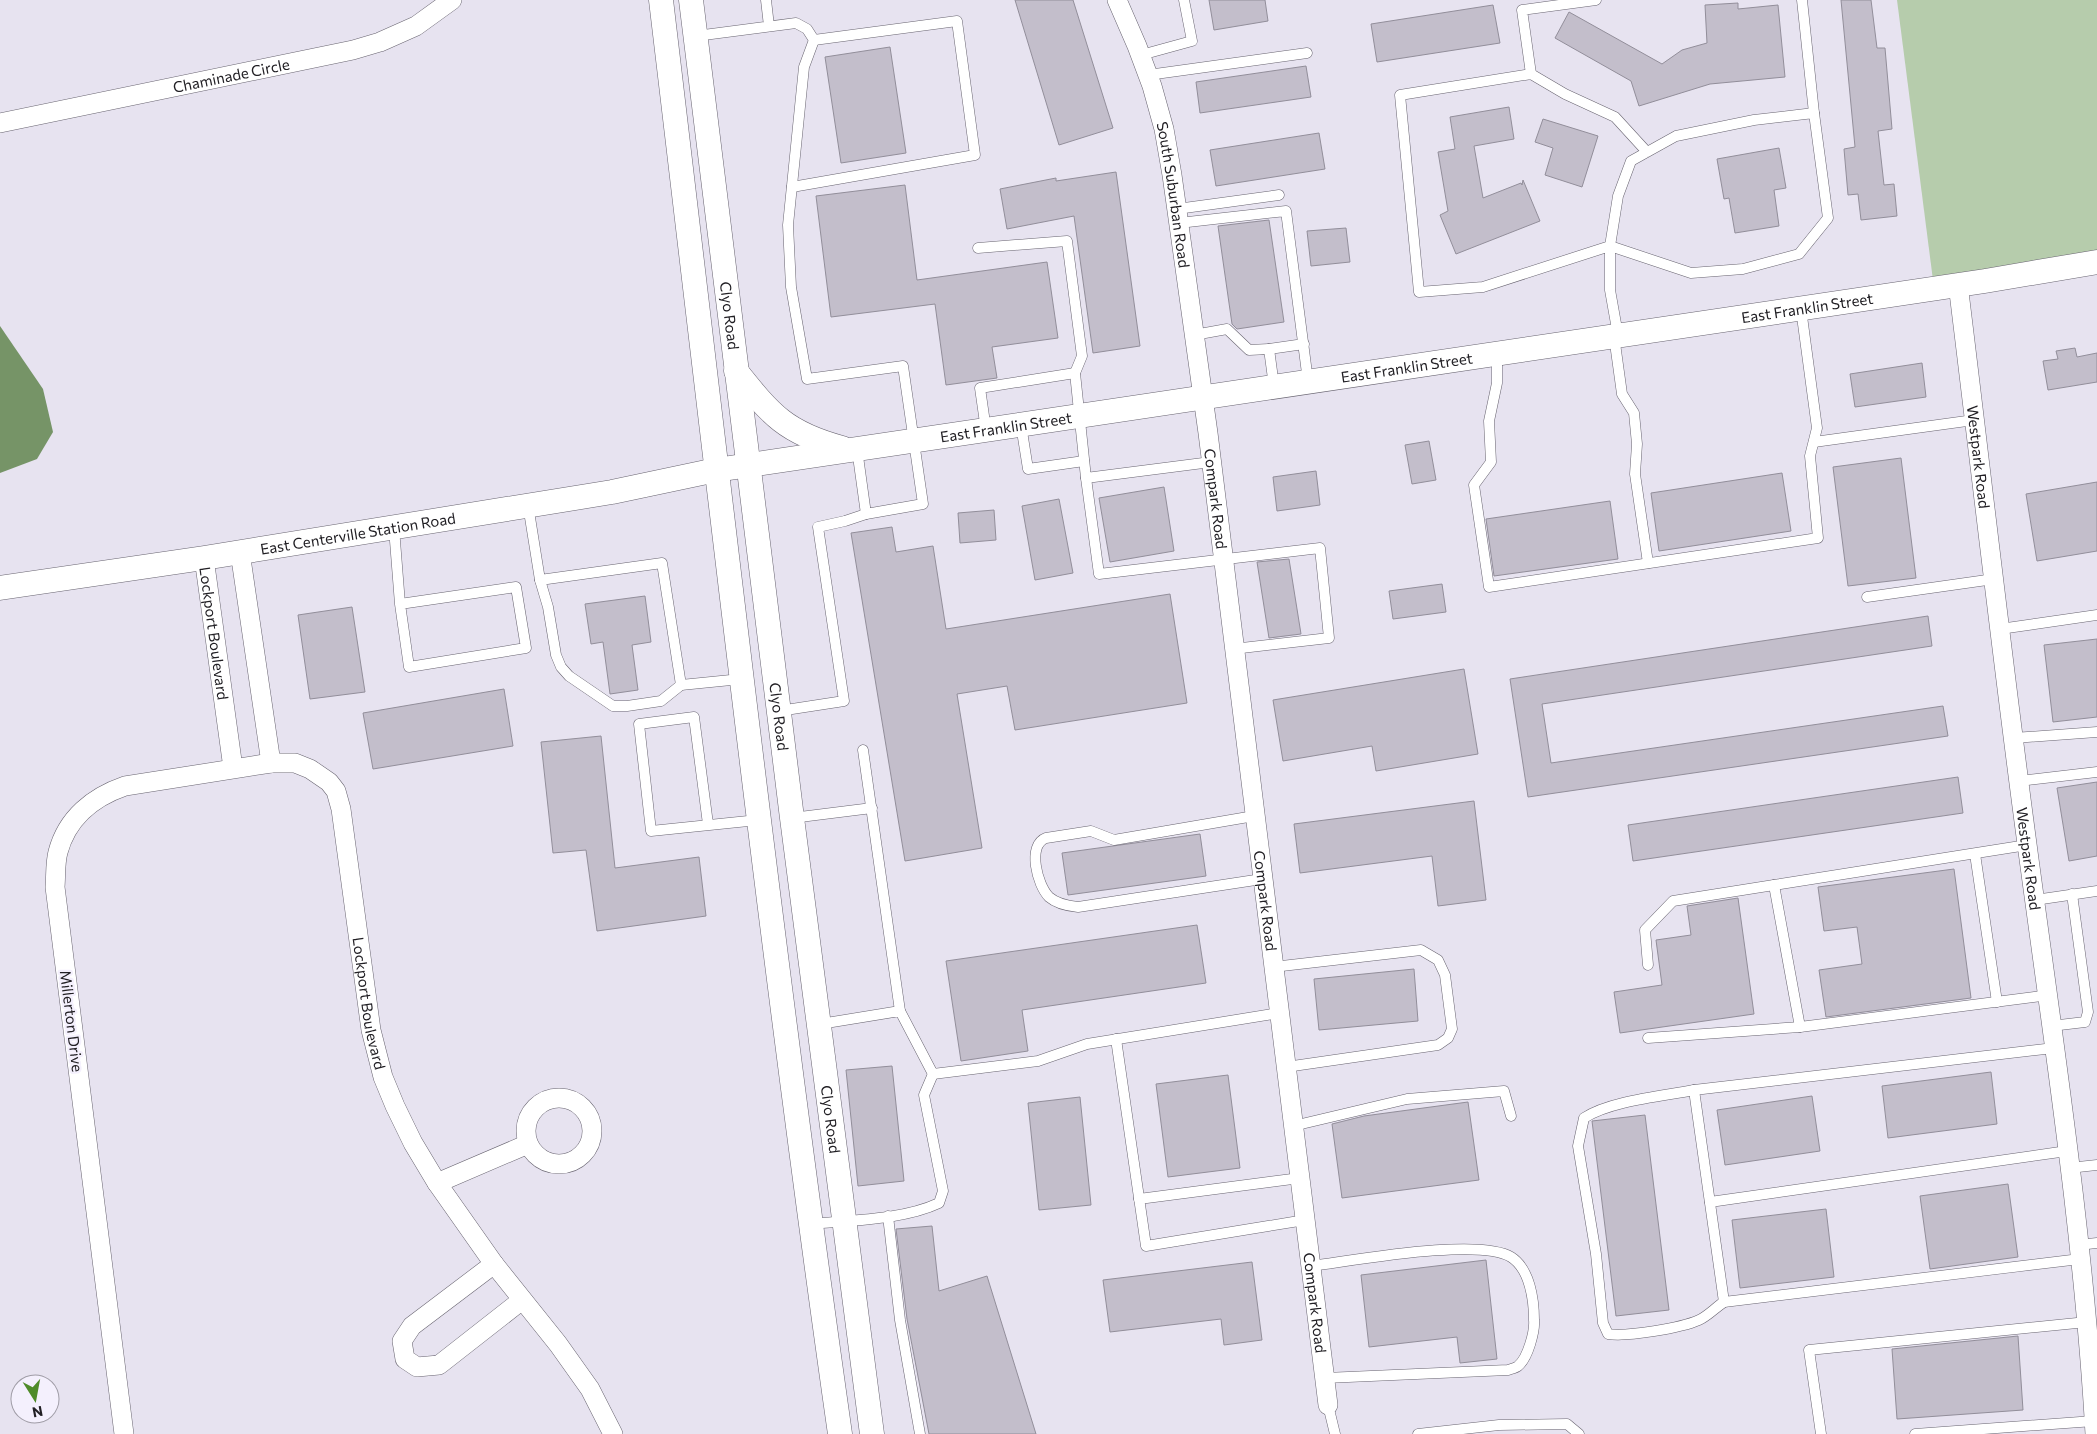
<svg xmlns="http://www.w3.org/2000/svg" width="2097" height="1434" font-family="Commissioner,sans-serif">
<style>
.green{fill:#b6ccac}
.water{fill:#769467}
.building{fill:#c3becb;stroke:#928e9a}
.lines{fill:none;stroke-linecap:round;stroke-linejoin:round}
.service-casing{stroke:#686470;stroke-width:11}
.minor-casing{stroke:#686470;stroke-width:20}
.tertiary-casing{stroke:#686470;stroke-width:25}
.service{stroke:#fff;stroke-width:10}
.minor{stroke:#fff;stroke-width:19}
.tertiary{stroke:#fff;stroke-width:24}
.labels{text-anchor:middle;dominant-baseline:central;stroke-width:4.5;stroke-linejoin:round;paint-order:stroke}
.street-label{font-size:15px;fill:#222025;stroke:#f4f0fd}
</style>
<rect width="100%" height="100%" fill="#e7e3f0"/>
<path class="green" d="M 1897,0 L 2097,0 L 2097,262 L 1934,288 Z"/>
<path class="water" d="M 0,326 L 43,389 L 53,432 L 37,459 L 0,473 Z"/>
<g class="building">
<path d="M 1015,0 L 1073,0 L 1113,128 L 1059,145 Z"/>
<path d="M 1209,0 L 1265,0 L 1268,21 L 1214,30 Z"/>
<path d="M 1841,0 L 1871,0 L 1877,48 L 1885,48 L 1892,129 L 1878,131 L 1884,185 L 1894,184 L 1897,216 L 1861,220 L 1858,194 L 1848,195 L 1844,149 L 1855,147 Z"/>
<path d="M 1738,3 L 1738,9 L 1778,5 L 1785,77 L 1710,84 L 1639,106 L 1631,81 L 1555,38 L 1569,12 L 1662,64 L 1682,50 L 1707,43 L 1705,5 Z"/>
<path d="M 1493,5 L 1500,43 L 1377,62 L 1371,24 Z"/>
<path d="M 890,47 L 906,153 L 841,163 L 825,57 Z"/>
<path d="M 1306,66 L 1311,97 L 1200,113 L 1196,82 Z"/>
<path d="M 1509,107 L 1514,139 L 1474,146 L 1483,198 L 1521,183 L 1522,185 L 1523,180 L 1540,221 L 1456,254 L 1440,215 L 1448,211 L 1438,152 L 1455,149 L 1450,117 Z"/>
<path d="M 1543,119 L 1598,136 L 1582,187 L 1545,175 L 1553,148 L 1535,142 Z"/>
<path d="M 1319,133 L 1325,169 L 1216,186 L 1210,150 Z"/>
<path d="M 1779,148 L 1786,188 L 1774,190 L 1779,226 L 1735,233 L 1729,198 L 1724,199 L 1717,159 Z"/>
<path d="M 1116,172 L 1140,346 L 1093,353 L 1074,216 L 1007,229 L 1000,189 L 1056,178 L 1056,181 Z"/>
<path d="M 905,185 L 917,280 L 1047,262 L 1058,338 L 992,347 L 997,378 L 946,385 L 935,304 L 831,317 L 816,196 Z"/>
<path d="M 1269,220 L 1284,322 L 1237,329 L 1232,324 L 1218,226 Z"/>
<path d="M 1346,228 L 1350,262 L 1311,266 L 1307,231 Z"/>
<path d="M 2075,348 L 2077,357 L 2097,353 L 2097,382 L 2048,390 L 2043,361 L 2058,359 L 2056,351 Z"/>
<path d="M 1922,363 L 1926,397 L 1855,407 L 1850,374 Z"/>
<path d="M 1429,441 L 1436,480 L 1412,484 L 1405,445 Z"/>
<path d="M 1901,458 L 1916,578 L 1848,586 L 1833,467 Z"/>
<path d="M 1316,471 L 1320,505 L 1277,511 L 1273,477 Z"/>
<path d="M 1782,473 L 1791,531 L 1659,551 L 1651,493 Z"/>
<path d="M 2097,482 L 2097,551 L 2037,561 L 2026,494 Z"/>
<path d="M 1164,487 L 1174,551 L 1110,562 L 1099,498 Z"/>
<path d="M 1059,499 L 1073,573 L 1035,580 L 1022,506 Z"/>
<path d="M 1610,501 L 1618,559 L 1494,576 L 1486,519 Z"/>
<path d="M 994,510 L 996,540 L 960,543 L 958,513 Z"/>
<path d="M 892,527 L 896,552 L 933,546 L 946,629 L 1170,594 L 1187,703 L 1015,730 L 1007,686 L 957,694 L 982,848 L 905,861 L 851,533 Z"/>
<path d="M 1289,559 L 1301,634 L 1269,638 L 1257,562 Z"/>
<path d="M 1442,584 L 1446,612 L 1393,619 L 1389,591 Z"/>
<path d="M 645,596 L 651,642 L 632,645 L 638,690 L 610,694 L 603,642 L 591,644 L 585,604 Z"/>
<path d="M 352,607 L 365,692 L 310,699 L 298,615 Z"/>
<path d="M 1928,616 L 1932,646 L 1542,704 L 1551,763 L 1943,706 L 1948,736 L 1528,797 L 1510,679 Z"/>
<path d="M 2097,639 L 2097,717 L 2053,722 L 2044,645 Z"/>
<path d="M 1464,669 L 1478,754 L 1376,771 L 1372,746 L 1283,761 L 1273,700 Z"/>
<path d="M 504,689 L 513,746 L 373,769 L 363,713 Z"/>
<path d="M 601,736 L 615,868 L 699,857 L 706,916 L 597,931 L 586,850 L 553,853 L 541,742 Z"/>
<path d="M 1958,777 L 1963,813 L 1633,861 L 1628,825 Z"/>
<path d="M 2097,782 L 2097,856 L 2069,861 L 2057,788 Z"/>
<path d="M 1474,801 L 1486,900 L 1438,906 L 1432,856 L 1300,873 L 1294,824 Z"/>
<path d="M 1200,834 L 1206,876 L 1068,895 L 1062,853 Z"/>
<path d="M 1954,869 L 1971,998 L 1826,1017 L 1819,970 L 1862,964 L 1857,927 L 1824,931 L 1818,887 Z"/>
<path d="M 1738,898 L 1754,1014 L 1620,1033 L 1614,992 L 1662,985 L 1656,940 L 1691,935 L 1687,906 Z"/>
<path d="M 1197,925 L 1206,983 L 1022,1010 L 1028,1051 L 961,1061 L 946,961 Z"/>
<path d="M 1414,969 L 1418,1021 L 1319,1030 L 1314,979 Z"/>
<path d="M 892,1066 L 904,1181 L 858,1186 L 846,1070 Z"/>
<path d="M 1991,1072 L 1997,1124 L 1888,1138 L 1882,1086 Z"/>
<path d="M 1228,1075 L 1240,1168 L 1168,1177 L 1156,1084 Z"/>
<path d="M 1812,1096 L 1820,1151 L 1725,1165 L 1717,1110 Z"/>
<path d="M 1080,1097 L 1091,1205 L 1039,1210 L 1028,1103 Z"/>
<path d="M 1468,1102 L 1479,1180 L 1342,1198 L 1332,1124 L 1364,1116 Z"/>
<path d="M 1645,1115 L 1669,1310 L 1616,1316 L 1592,1121 Z"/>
<path d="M 2008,1184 L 2018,1257 L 1930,1269 L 1920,1196 Z"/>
<path d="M 1826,1209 L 1834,1277 L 1740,1288 L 1732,1220 Z"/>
<path d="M 932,1226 L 939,1291 L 987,1276 L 1036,1434 L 929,1434 L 907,1319 L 896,1229 Z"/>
<path d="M 1486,1260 L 1497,1359 L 1460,1363 L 1457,1337 L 1369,1347 L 1361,1275 Z"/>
<path d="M 1252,1262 L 1262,1340 L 1224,1345 L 1221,1319 L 1110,1332 L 1103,1280 Z"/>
<path d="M 2018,1336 L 2023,1410 L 1897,1419 L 1892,1349 Z"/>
</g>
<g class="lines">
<defs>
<g id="service">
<path d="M 766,0 L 769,26"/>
<path d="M 1802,0 L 1814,113"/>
<path d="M 696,36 L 796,23 L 807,29 L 814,40 L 804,67 L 788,225 L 791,287 L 807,379 L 903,366 L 923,504 L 866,514 L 857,449"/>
<path d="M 1141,55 L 1192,41 L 1184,0"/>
<path d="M 1531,74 L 1522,10 L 1596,0"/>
<path d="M 1148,75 L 1307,53"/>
<path d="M 792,187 L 975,155 L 957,21 L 814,40"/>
<path d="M 1177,209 L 1279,195"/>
<path d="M 1179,223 L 1286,211 L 1308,381"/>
<path d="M 978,248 L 1067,241 L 1082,356 L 1075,373 L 1086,478 L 1211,462"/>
<path d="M 1194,335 L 1227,329 L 1249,350 L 1269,349 L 1274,386"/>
<path d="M 1618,335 L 1610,290 L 1610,246 L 1618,196 L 1631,161 L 1676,136 L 1754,120 L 1814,113 L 1828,218 L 1799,254 L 1743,269 L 1691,273 L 1610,246 L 1483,287 L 1419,292 L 1400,95 L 1531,74 L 1565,94 L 1615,117 L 1647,152"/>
<path d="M 1614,336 L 1622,394 L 1634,413 L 1637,444 L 1635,474 L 1648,563"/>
<path d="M 1269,349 L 1304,344"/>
<path d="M 1497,353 L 1497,383 L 1489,421 L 1491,462 L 1474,485 L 1489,587 L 1818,538 L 1810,456 L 1817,428 L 1801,309"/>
<path d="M 1021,425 L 1028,469 L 1084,461"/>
<path d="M 986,430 L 980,388 L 1075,373"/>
<path d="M 1814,442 L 1974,420"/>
<path d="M 1086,478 L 1099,574 L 1320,548 L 1329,638 L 1233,649"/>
<path d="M 528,505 L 540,580 L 662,563 L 681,685 L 741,679"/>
<path d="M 394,528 L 400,604 L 409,667 L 526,648 L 516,587 L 400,604"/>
<path d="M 540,580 L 548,607 L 556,655 L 561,667 L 569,676 L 613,706 L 627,706 L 661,701 L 681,685"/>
<path d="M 1867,597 L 1994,579"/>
<path d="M 2000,629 L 2097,615"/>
<path d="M 779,711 L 844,701 L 818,527 L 845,521 L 866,514"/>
<path d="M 2014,738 L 2097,732"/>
<path d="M 863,750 L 900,1011"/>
<path d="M 2019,781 L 2097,772"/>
<path d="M 1254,816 L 1114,840 L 1091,831 L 1046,838 C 1027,845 1037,885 1049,897 C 1057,904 1068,906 1078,907 L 1262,879"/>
<path d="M 792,818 L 872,808"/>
<path d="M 708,824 L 694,717 L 639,724 L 651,831 L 758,820"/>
<path d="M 2027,845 L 1774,885 L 1800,1027 L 2049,995"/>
<path d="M 1975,854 L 1997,1002"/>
<path d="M 2035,900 L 2097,891"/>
<path d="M 1648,965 L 1645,930 L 1673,901 L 1774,885"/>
<path d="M 1273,967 L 1421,950 L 1438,960 L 1445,975 L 1452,1029 L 1448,1038 L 1438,1045 L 1286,1067"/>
<path d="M 820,1024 L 900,1011 L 933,1074 L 1038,1061 L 1087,1044 L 1279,1013"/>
<path d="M 2051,1026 L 2085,1022 L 2088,1012 L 2072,894"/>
<path d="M 1648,1038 L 1800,1027"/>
<path d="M 1116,1039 L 1146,1246 L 1305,1220"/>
<path d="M 2054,1048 L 1694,1090 L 1724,1302 L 2080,1259"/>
<path d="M 1694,1090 C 1663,1096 1609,1101 1584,1118 L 1578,1146 L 1596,1254 L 1603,1323 L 1608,1334 C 1627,1337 1681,1328 1699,1320 C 1708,1316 1716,1307 1724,1302"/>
<path d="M 1293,1126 L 1407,1099 L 1504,1091 L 1511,1116"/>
<path d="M 2069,1168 L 2097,1165"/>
<path d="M 1139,1199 L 1300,1178"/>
<path d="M 1710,1202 L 2067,1151"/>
<path d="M 888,1216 L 900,1320 L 920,1434"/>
<path d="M 811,1224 C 851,1220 903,1220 939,1203 L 943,1191 L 924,1095 L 933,1074"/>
<path d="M 2078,1245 L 2097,1243"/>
<path d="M 1311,1266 C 1352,1261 1479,1237 1511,1257 C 1530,1269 1534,1300 1534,1320 C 1535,1331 1528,1358 1518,1366 C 1516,1368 1511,1369 1508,1370 L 1325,1378"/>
<path d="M 1328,1405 L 1335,1434"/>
<path d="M 1418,1434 L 1499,1425 L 1567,1424 L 1579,1434"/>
<path d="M 1821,1434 L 1809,1350 L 2087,1322"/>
<path d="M 1915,1434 L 2094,1421"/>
</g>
<g id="minor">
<path id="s1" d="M 1117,0 L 1137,46 L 1152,86 L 1164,129 L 1172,175 L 1208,433 L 1328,1405"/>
<path id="s2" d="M 0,123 L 353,50 L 380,42 L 416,26 L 452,0"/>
<path id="s3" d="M 1958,284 C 1981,471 2002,658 2027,844 C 2053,1040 2084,1237 2095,1434"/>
<path d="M 240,552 L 271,763"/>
<path id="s4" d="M 204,558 L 233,768"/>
<circle cx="559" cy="1131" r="33"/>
<path d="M 437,1183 L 528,1144"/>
<path d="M 494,1264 L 412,1326 L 402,1341 L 405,1359 L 417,1367 L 439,1365 L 522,1300"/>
<path id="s5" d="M 124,1434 L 55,887 C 56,876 55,863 58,852 C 67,818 93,797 125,786 L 271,763 L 295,763 L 310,769 L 329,782 L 336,791 L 341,809 L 371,1030 L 383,1077 L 395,1106 L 413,1143 L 437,1183 L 494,1264 L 558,1344 L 590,1389 L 613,1434"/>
</g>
<g id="tertiary">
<path d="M 661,0 C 718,478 772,957 840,1434"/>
<path id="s6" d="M 691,0 L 792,818 L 872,1434"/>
<path d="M 736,371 C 771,415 786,433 842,448"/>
<path id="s7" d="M 0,588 L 204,558 L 612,492 L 716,470 L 1985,281 L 2097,262"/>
</g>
</defs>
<use href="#service" class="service-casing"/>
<use href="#minor" class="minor-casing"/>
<use href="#tertiary" class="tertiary-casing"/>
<use href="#service" class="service"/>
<use href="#minor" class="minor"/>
<use href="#tertiary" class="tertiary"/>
</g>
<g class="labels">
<g class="street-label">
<text stroke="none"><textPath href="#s2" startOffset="236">Chaminade Circle</textPath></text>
<text stroke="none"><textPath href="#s1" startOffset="204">South Suburban Road</textPath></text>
<text stroke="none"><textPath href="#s7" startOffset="1829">East Franklin Street</textPath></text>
<text stroke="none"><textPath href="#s6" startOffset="318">Clyo Road</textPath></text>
<text stroke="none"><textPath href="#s7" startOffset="1424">East Franklin Street</textPath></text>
<text stroke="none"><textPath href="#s7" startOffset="1019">East Franklin Street</textPath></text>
<text stroke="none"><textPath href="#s3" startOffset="174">Westpark Road</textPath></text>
<text stroke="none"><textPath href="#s1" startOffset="511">Compark Road</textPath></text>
<text stroke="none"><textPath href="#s7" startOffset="362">East Centerville Station Road</textPath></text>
<text stroke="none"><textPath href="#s4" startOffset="76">Lockport Boulevard</textPath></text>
<text stroke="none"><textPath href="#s6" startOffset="722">Clyo Road</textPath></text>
<text stroke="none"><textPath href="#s3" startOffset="579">Westpark Road</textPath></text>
<text stroke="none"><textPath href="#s1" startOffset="916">Compark Road</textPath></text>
<text stroke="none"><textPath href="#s5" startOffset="1122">Lockport Boulevard</textPath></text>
<text transform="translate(72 1021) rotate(83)">Millerton Drive</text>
<text stroke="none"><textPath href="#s6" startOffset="1128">Clyo Road</textPath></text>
<text stroke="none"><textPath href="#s1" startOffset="1321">Compark Road</textPath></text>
</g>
</g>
<g transform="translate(35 1399) rotate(169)"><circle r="24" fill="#f4f0fd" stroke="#a09da7"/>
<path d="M0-4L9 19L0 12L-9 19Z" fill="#4f8b29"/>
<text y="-8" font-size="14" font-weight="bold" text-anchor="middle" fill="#222025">N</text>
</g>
</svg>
